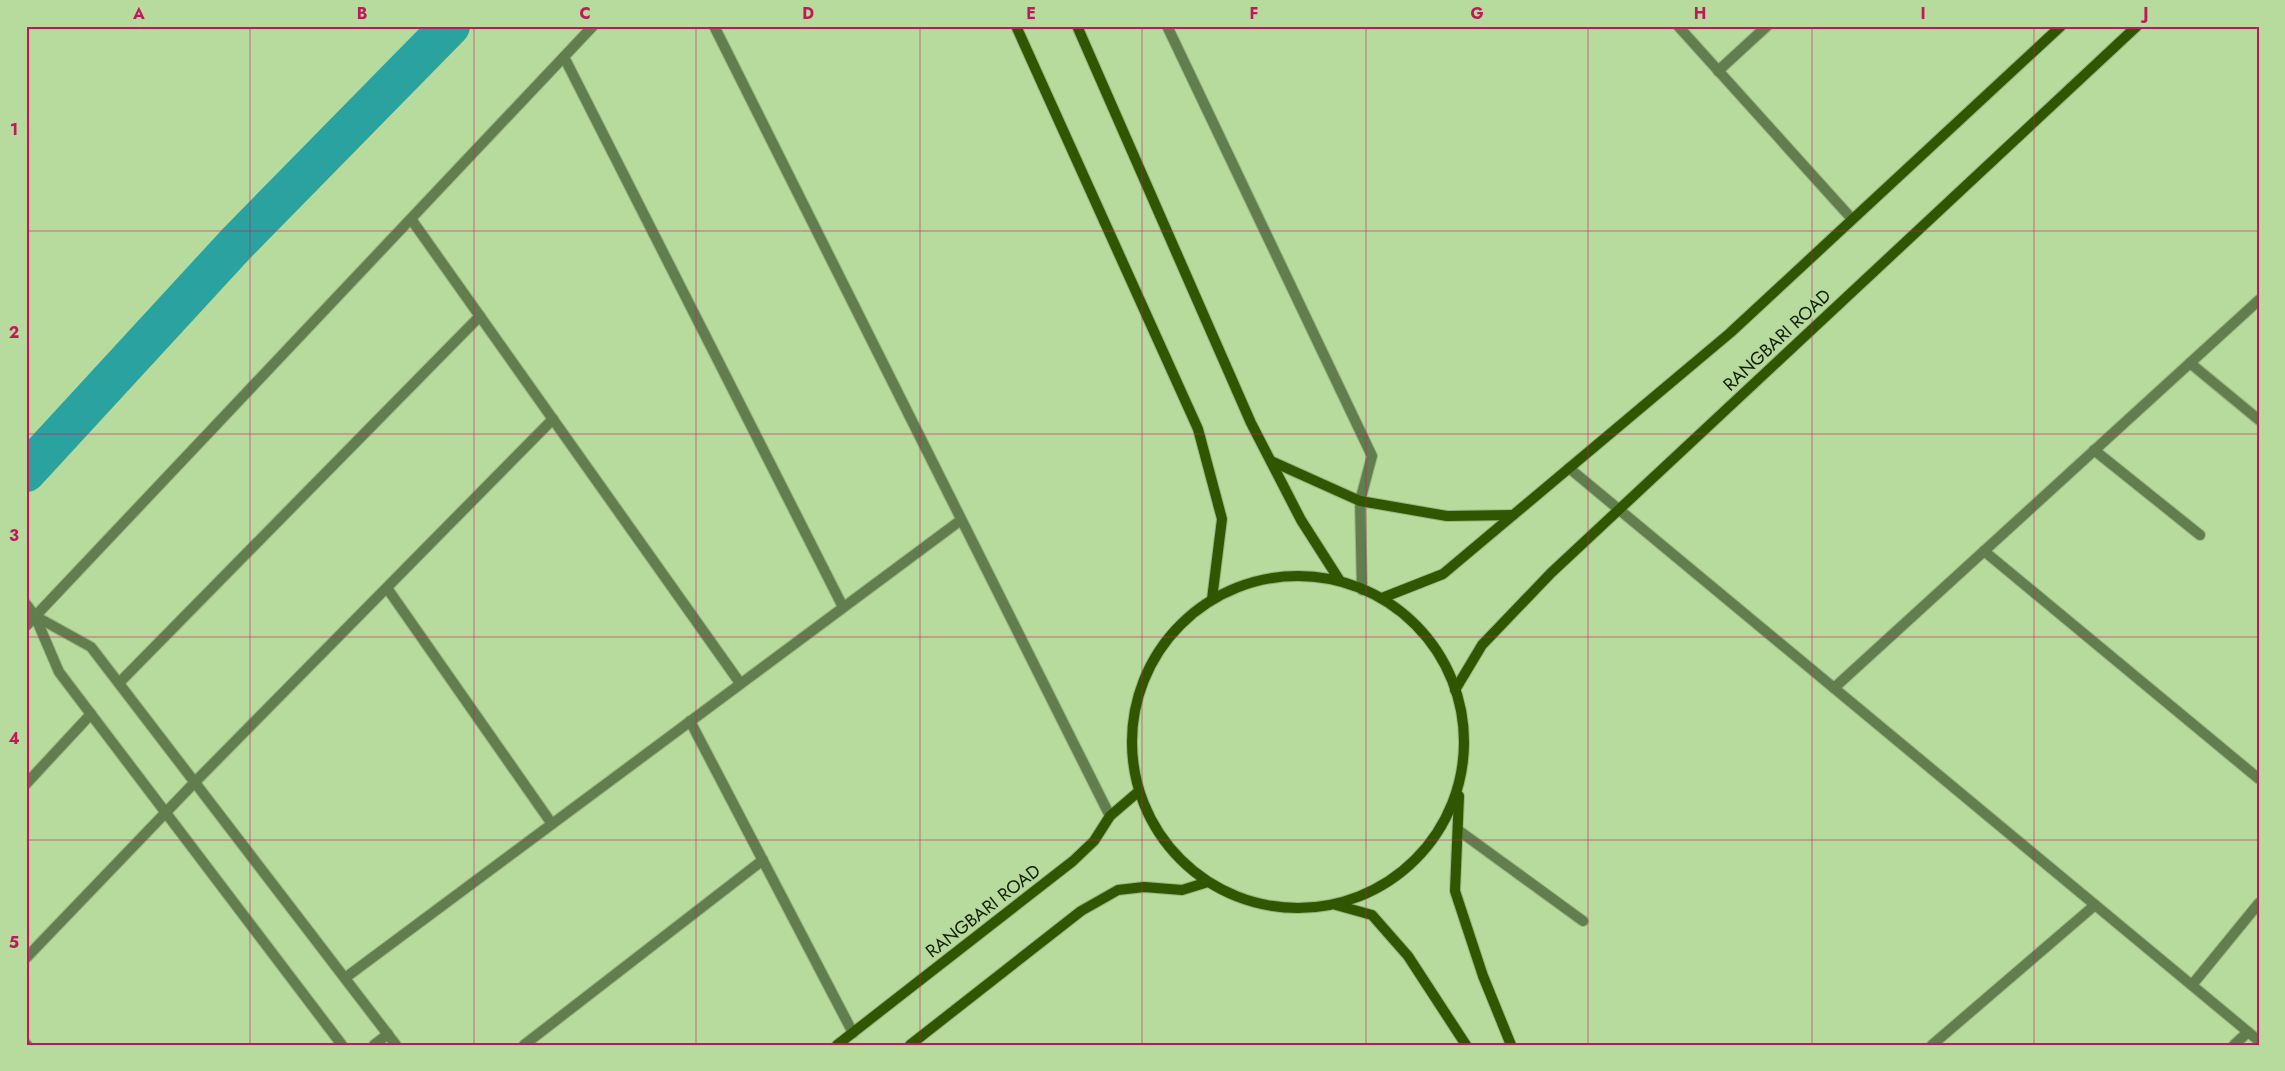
<svg xmlns="http://www.w3.org/2000/svg" width="2285" height="1071" font-family="Jost,sans-serif">
<style>
.lines{fill:none;stroke-linecap:round;stroke-linejoin:round}
.canal{stroke:#2aa29f;stroke-width:40}
.street-casing{stroke:#99b882;stroke-width:12}
.secondary-casing{stroke:#99b882;stroke-width:12}
.street{stroke:#627d4e;stroke-width:10}
.secondary{stroke:#305600;stroke-width:10}
.grid{fill:none;stroke:#c2185b;stroke-width:1;stroke-opacity:0.55}
.labels{text-anchor:middle;dominant-baseline:central;stroke-width:4;stroke-linejoin:round;paint-order:stroke}
.street-label{font-size:18px;fill:#111d06;stroke:#b7da9d}
.neatline{fill:none;stroke:#c2185b;stroke-width:2}
.grid-label{font-size:16px;text-anchor:middle;font-weight:bold;fill:#c2185b}
</style>
<rect width="100%" height="100%" fill="#b7da9d"/>
<g class="lines">
<path class="canal" d="M 26,472 L 236,244 L 450,26"/>
<defs>
<g id="street">
<path d="M 714,26 L 1110,816"/>
<path d="M 1167,26 L 1372,456 L 1360,501 L 1362,590"/>
<path d="M 1678,26 L 1852,219"/>
<path d="M 564,57 L 843,607"/>
<path d="M 1718,71 L 1767,26"/>
<path d="M 411,219 L 740,683"/>
<path d="M 2190,363 L 2259,420"/>
<path d="M 2094,450 L 2200,535"/>
<path d="M 1569,468 L 2259,1041"/>
<path d="M 1984,551 L 2259,779"/>
<path d="M 387,588 L 552,824"/>
<path d="M 26,604 L 35,616 L 59,672 L 342,1045"/>
<path d="M 35,616 L 91,647 L 396,1045"/>
<path d="M 26,626 L 593,26"/>
<path d="M 119,683 L 480,316"/>
<path d="M 1834,688 L 2259,300"/>
<path d="M 690,721 L 853,1033"/>
<path d="M 26,784 L 91,714"/>
<path d="M 1458,830 L 1583,921"/>
<path d="M 26,958 L 195,782 L 553,419"/>
<path d="M 345,978 L 961,520"/>
<path d="M 2192,985 L 2259,903"/>
<path d="M 26,1044 L 27,1045"/>
<path d="M 374,1045 L 388,1034"/>
<path d="M 524,1045 L 763,860"/>
<path d="M 1932,1045 L 2095,905"/>
<path d="M 2234,1045 L 2248,1032"/>
</g>
<g id="secondary">
<path d="M 1016,26 L 1198,429 L 1222,519 L 1212,599"/>
<path d="M 1077,26 L 1251,423 L 1301,520 L 1340,581"/>
<path d="M 1271,461 L 1360,501 L 1447,516 L 1513,515"/>
<circle cx="1298" cy="742" r="166"/>
<path d="M 1382,598 L 1443,574 L 1730,333 L 2061,26"/>
<path d="M 1455,690 L 1482,645 L 1551,573 L 2137,26"/>
<path d="M 1459,796 L 1455,891 L 1483,976 L 1511,1045"/>
<path d="M 1336,905 L 1372,915 L 1408,956 L 1466,1045"/>
<path d="M 837,1045 L 1073,861 L 1094,841 L 1110,816 L 1138,792"/>
<path d="M 910,1045 L 1081,911 L 1118,890 L 1144,887 L 1182,890 L 1208,882"/>
</g>
</defs>
<use href="#street" class="street-casing"/>
<use href="#secondary" class="secondary-casing"/>
<use href="#street" class="street"/>
<use href="#secondary" class="secondary"/>
</g>
<path class="grid" d="M 250,26 L 250,1045M 474,26 L 474,1045M 696,26 L 696,1045M 920,26 L 920,1045M 1142,26 L 1142,1045M 1366,26 L 1366,1045M 1588,26 L 1588,1045M 1812,26 L 1812,1045M 2034,26 L 2034,1045M 26,231 L 2259,231M 26,434 L 2259,434M 26,637 L 2259,637M 26,840 L 2259,840"/>
<g class="labels">
<g class="street-label">
<text transform="translate(1777 340) rotate(-43)">RANGBARI ROAD</text>
<text transform="translate(983 911) rotate(-38)">RANGBARI ROAD</text>
</g>
</g>
<rect width="2285" height="1071" fill="none" stroke="#b7da9d" stroke-width="55"/>
<rect x="28" y="28" width="2230" height="1016" class="neatline"/>
<g class="grid-label">
<text x="139" y="19">A</text>
<text x="362" y="19">B</text>
<text x="585" y="19">C</text>
<text x="808" y="19">D</text>
<text x="1031" y="19">E</text>
<text x="1254" y="19">F</text>
<text x="1477" y="19">G</text>
<text x="1700" y="19">H</text>
<text x="1923" y="19">I</text>
<text x="2146" y="19">J</text>
<text x="14" y="135">1</text>
<text x="14" y="338">2</text>
<text x="14" y="541">3</text>
<text x="14" y="744">4</text>
<text x="14" y="948">5</text>
</g>
</svg>
